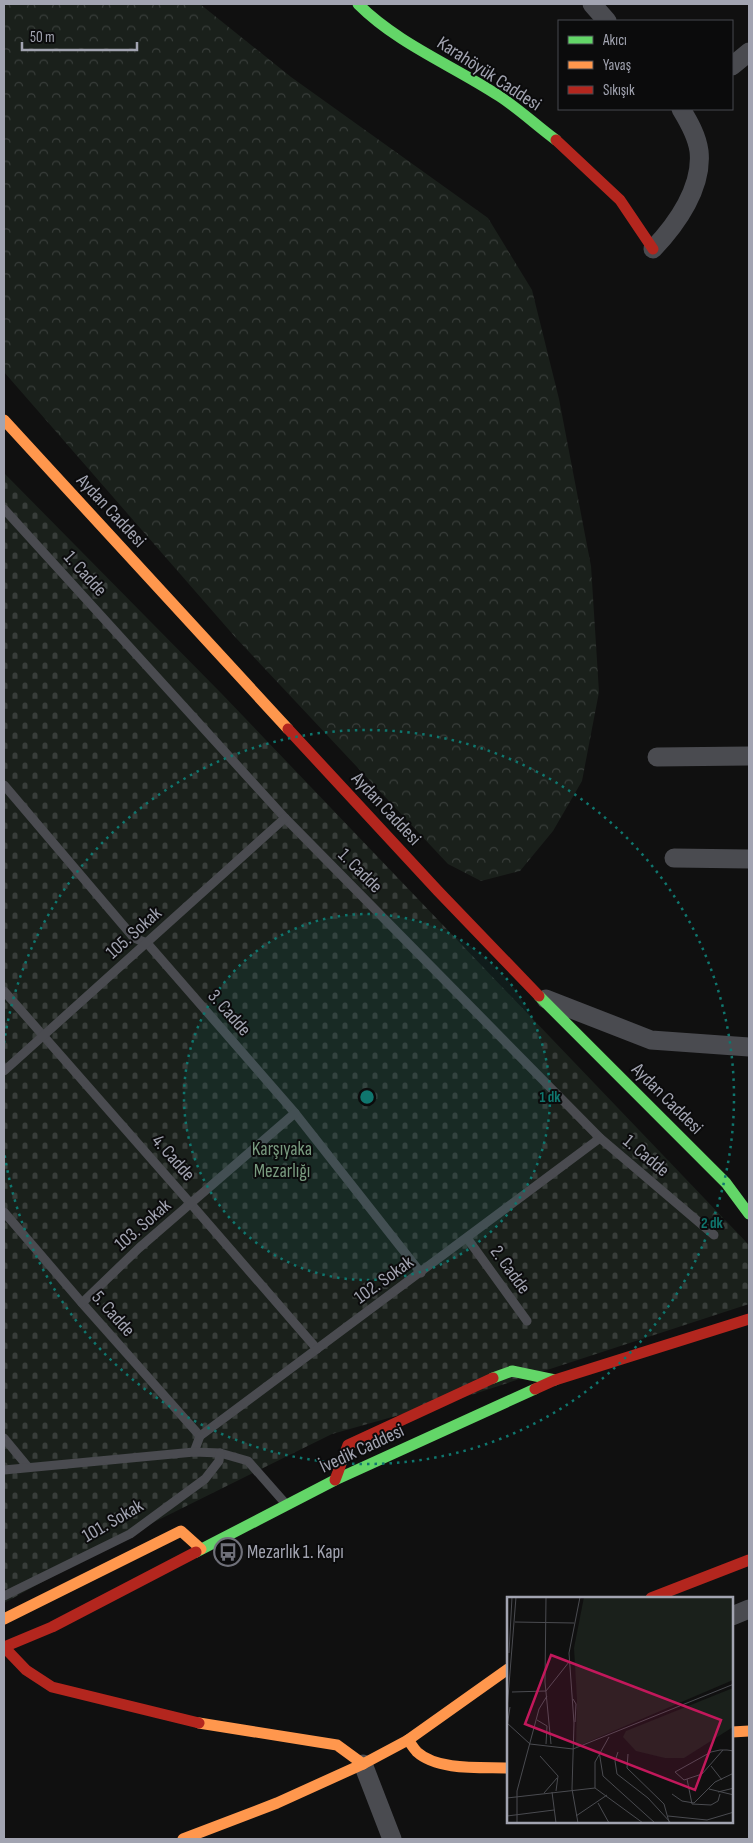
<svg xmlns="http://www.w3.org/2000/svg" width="753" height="1843" font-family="'Sofia Sans Condensed',sans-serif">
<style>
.forest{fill:url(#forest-crowns)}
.cemetery{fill:url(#cemetery-stones)}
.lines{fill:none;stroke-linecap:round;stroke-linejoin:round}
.lane{stroke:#4a4b50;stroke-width:9}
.street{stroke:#4a4b50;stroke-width:19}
.fast{stroke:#63d668;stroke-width:11}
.slow{stroke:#ff974d;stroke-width:11}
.jam{stroke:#b3261e;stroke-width:11}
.ring{fill:none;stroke:#0f766e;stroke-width:2.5;stroke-dasharray:2.5 5}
.labels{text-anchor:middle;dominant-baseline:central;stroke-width:4;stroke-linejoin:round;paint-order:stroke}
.street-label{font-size:19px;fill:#a2a4b1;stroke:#0b0b0c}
.park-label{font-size:19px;fill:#799b7f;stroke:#0b0b0c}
.poi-label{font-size:19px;fill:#a2a4b1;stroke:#0b0b0c;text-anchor:start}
.inset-road{fill:none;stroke:#4a4b50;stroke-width:1}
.view{fill:#c2185b;fill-opacity:0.15;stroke:#c2185b;stroke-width:2.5}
.inset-edge{fill:none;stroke:#a2a4b1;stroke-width:2.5}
.centre{fill:#0f766e;stroke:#0b0b0c;stroke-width:2.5}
.ring-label{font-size:15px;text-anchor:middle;font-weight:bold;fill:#0f766e;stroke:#0b0b0c;stroke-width:4;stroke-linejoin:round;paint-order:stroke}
</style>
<defs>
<pattern id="forest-crowns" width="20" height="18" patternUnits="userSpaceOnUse" patternTransform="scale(1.25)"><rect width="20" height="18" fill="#1a201b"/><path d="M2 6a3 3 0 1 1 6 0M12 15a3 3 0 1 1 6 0" fill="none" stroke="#383d3a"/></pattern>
<pattern id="cemetery-stones" width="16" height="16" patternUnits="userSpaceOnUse" patternTransform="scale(1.25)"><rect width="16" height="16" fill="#1a201b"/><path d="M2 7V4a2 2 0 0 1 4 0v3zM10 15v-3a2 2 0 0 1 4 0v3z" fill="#383d3a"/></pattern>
</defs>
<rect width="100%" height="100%" fill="#101010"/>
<path class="forest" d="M 4,4 L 200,4 L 291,77 L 488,218 L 532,290 L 559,399 L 591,566 L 599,692 L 582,781 L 553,831 L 520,871 L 481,881 L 448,864 L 236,638 L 4,372 Z"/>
<path class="cemetery" d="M 4,473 L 221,693 L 749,1245 L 749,1304 L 474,1394 L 332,1434 L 130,1534 L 4,1603 Z"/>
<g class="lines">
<g class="lane">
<path d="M 4,509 L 285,818 L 600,1138 L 714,1235"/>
<path d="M 4,785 L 134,938 L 147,943 L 295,1113 L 421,1273"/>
<path d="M 4,991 L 191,1204 L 317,1349"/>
<path d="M 4,1071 L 285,818"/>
<path d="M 4,1212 L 82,1303 L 200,1436"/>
<path d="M 467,1238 L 527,1321"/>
<path d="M 82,1303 L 139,1248 L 295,1113"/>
<path d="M 4,1438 L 28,1467"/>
<path d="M 194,1452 L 200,1436 L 600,1138"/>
<path d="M 4,1470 L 194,1452 L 220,1453 L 248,1461 L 285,1503"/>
<path d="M 4,1596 L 130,1534 L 205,1479 L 219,1461 L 220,1453"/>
</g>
<g class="street">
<path d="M 592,4 L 607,21"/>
<path d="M 732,66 L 749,52"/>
<path d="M 653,249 C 677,224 703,187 699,151 C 697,136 689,122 681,109"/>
<path d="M 657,757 L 749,756"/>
<path d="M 674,858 L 749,859"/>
<path d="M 546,999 L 651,1040 L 749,1047"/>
<path d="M 732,1616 L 749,1609"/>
<path d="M 363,1764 L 392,1839"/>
</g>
<g class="fast">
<path d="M 358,4 C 398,44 452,65 499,96 C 519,109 537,126 556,140"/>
<path d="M 539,996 L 726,1183 L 749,1214"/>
<path d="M 493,1378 L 512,1371 L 555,1380"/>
<path d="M 196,1552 L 335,1480 L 535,1389"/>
</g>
<g class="slow">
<path d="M 4,420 L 288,729"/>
<path d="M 4,1619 L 181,1531 L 201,1549"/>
<path d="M 199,1723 L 337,1745 L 363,1764"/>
<path d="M 732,1732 L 749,1731"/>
<path d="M 408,1740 C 411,1744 414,1749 417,1752 C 438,1771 482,1767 508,1768"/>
<path d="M 183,1839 L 277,1803 L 363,1764 L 408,1740 L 508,1669"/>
</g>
<g class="jam">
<path d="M 556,140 L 620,200 L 653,249"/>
<path d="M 288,729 L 438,891 L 539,996"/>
<path d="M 535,1389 L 555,1380 L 749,1319"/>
<path d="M 335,1480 L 348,1445 L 493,1378"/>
<path d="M 651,1598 L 749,1560"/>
<path d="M 4,1647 L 52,1627 L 196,1552"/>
<path d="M 4,1647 L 26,1670 L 52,1687 L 199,1723"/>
</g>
</g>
<circle cx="367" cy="1097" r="183" fill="#0f766e" fill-opacity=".12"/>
<g class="ring">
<circle cx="367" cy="1097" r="183"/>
<path d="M4 1043A367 367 0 1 1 4 1151"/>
</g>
<defs>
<symbol id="bus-ring" viewBox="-11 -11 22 22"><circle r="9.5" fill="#0b0b0c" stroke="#6f7079" stroke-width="1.5"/><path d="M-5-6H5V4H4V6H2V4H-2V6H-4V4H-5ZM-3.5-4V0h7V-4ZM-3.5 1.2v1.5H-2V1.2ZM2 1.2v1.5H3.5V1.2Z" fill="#6f7079"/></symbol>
</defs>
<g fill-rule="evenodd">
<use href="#bus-ring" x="212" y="1536" width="32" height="32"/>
</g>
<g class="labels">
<g class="street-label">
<text transform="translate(489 74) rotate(33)">Karahöyük Caddesi</text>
<text transform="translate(111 511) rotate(47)">Aydan Caddesi</text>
<text transform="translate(85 574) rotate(48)">1. Cadde</text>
<text transform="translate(386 809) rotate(47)">Aydan Caddesi</text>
<text transform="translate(360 871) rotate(45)">1. Cadde</text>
<text transform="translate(134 933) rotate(-42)">105. Sokak</text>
<text transform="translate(229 1013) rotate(49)">3. Cadde</text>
<text transform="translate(667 1099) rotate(45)">Aydan Caddesi</text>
<text transform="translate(646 1156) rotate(40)">1. Cadde</text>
<text transform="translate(173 1158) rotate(49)">4. Cadde</text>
<text transform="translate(143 1225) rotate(-41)">103. Sokak</text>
<text transform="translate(510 1270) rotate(54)">2. Cadde</text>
<text transform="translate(384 1280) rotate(-36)">102. Sokak</text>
<text transform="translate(113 1314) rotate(48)">5. Cadde</text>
<text transform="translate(362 1449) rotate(-25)">İvedik Caddesi</text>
<text transform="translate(113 1521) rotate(-30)">101. Sokak</text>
</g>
<g class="park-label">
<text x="282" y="1149">Karşıyaka<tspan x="282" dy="22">Mezarlığı</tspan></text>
</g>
<g class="poi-label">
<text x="247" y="1552">Mezarlık 1. Kapı</text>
</g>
</g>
<g transform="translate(507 1597)">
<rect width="226" height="226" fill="#101010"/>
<path d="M 226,91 L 226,130 L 177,161 L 158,161 L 129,154 L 116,140 L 119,134 Z" fill="#1a201b"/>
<path d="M 77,0 L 226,0 L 226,83 L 69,150 L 70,103 L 67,51 Z" fill="#1a201b"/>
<path class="inset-road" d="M 39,0 L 38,85 L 44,147M 8,25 L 67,26M 2,56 L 5,0M 5,95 L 39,94 L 62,65M 66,102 L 69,107 L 68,125M 0,113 L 9,0M 30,123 L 40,129 L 39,147M 0,126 L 23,147 L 66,152M 0,130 L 3,110M 66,152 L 227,87M 216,153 L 195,177 L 177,183 L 168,175 L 204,155 L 213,153 L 220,153 L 227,154M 92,154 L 96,179 L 148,226M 111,155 L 108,164 L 110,177 L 141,201 L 164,226M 121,157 L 120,171 L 157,207 L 162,225M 33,159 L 51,179 L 49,194M 204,169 L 215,183M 180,182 L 185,207 L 204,208 L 211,204 L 213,197M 88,191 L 88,165 L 102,140M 202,192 L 227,198M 45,195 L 49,226M 211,195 L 227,191M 37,196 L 50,181M 165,197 L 175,204 L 187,206 L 208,185 L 227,176M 0,201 L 88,191 L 136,226M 91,206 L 102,226M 0,219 L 47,213M 69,219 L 100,198M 161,219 L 200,223 L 227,215M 10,226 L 10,194 L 32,112 L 40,99M 71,226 L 65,192 L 67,126 L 62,56 L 73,0"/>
<path class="view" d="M 44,58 L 214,123 L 188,193 L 18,127 Z"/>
<rect width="226" height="226" class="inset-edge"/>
</g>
<circle cx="367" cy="1097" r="8" class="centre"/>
<g class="ring-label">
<text x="550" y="1102">1 dk</text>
<text x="712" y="1228">2 dk</text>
</g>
<rect width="753" height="1843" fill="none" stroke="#a2a4b1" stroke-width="10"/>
<rect x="558" y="20" width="175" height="90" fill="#0b0b0c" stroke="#47484e"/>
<rect x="568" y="36" width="25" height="8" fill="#63d668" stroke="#47484e"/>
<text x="603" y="45" font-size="15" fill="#a2a4b1">Akıcı</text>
<rect x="568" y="61" width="25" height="8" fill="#ff974d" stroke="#47484e"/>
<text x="603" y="70" font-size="15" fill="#a2a4b1">Yavaş</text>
<rect x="568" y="86" width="25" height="8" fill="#b3261e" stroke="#47484e"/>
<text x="603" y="95" font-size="15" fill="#a2a4b1">Sıkışık</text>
<path d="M22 42v8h115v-8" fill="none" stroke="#a2a4b1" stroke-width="2.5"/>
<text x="30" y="42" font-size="15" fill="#a2a4b1" stroke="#0b0b0c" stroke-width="4" paint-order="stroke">50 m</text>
</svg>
